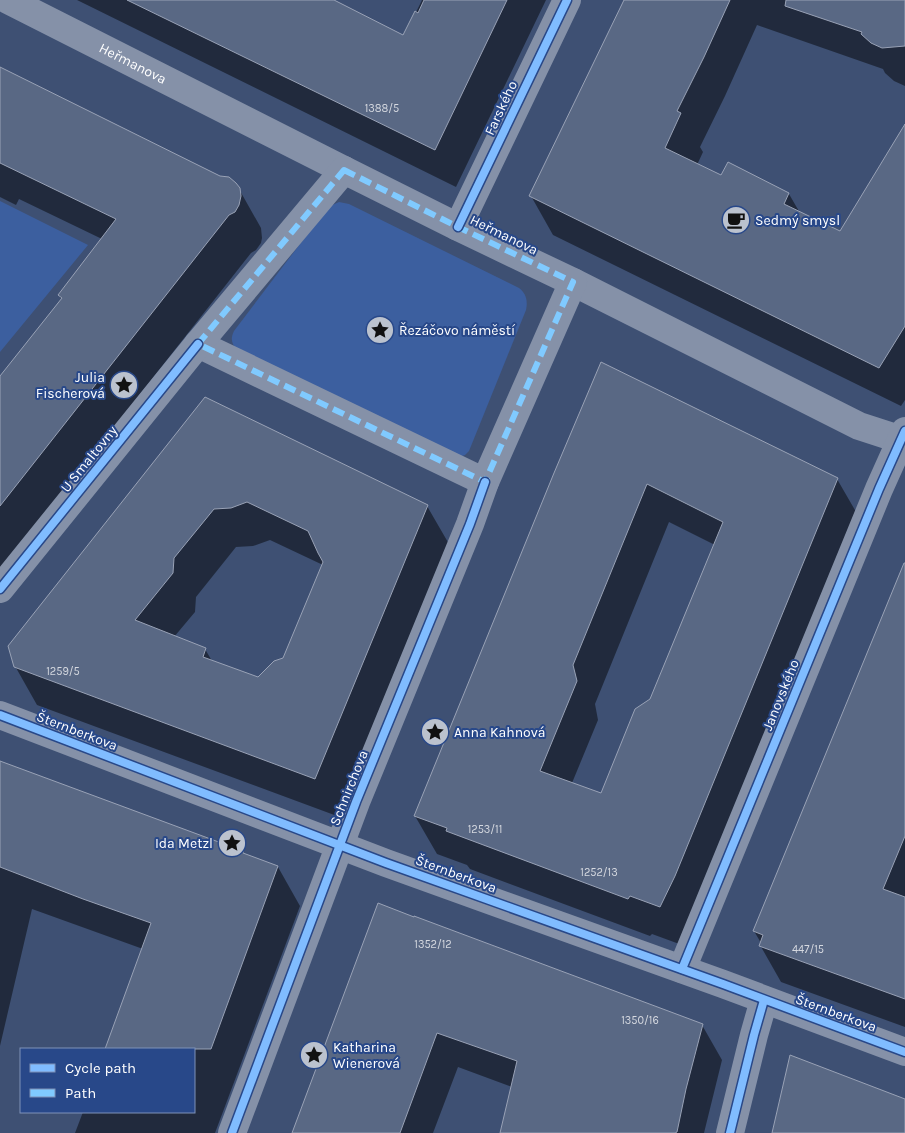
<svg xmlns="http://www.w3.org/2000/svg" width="905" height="1133" font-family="Karla,sans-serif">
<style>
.green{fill:#3c5f9f}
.shadow{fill:#0007;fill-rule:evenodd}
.building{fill:#596884;stroke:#99a2b6;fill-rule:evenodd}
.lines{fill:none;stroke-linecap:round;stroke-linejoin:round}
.minor{stroke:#8591a8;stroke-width:28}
.quiet{stroke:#80caff;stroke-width:6;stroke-dasharray:12 6;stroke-linecap:butt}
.cycleway-casing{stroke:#284889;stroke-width:11}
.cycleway{stroke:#80bcff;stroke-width:8}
.labels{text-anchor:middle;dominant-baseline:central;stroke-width:4;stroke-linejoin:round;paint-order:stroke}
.number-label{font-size:11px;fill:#d6d9e0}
.street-label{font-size:14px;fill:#fff;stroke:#284889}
.poi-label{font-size:14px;fill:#fff;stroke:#284889;text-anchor:start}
</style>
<rect width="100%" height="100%" fill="#3e5073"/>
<g class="green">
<path d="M 0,201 L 88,245 L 0,352 Z"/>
<path d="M 339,202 L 349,204 L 519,288 C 526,293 528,301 526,310 L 469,451 L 465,455 L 459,457 L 236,350 C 232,343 230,339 234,331 L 328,207 Z"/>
</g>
<g class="shadow">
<path d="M 77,0 L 329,0 L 404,37 L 422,0 L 546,0 L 456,187 Z"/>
<path d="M 625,0 L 905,0 L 905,86 L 894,81 L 885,73 L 883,69 L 757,25 L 725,96 L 700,147 L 703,152 L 697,165 L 722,177 L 789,194 L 800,213 L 841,233 L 905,126 L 905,400 L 901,406 L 553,235 L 531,196 Z"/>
<path d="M 0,69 L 239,189 L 261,228 L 262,238 L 261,243 L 256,250 L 251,253 L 0,572 L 0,379 L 62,300 L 59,295 L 102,239 L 19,199 L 16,205 L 0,197 Z"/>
<path d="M 205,398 L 427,506 L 449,544 L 337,816 L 37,705 L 15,666 ZM 270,540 L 323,565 L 284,659 L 258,678 L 212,661 L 205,649 L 174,637 L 195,612 L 196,597 L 236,547 L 253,546 Z"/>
<path d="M 555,474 L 837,479 L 859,517 L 682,945 L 652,934 L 650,936 L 470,869 L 467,865 L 437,854 L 415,816 ZM 669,522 L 715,545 L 651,700 L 601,795 L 572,783 L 598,720 L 595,704 Z"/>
<path d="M 905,564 L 905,1027 L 781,982 L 760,945 L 761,943 L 754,931 Z"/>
<path d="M 0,763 L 278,867 L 300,906 L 215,1133 L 75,1133 L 83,1112 L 194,1112 L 194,1049 L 106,1049 L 143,949 L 32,909 L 0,1046 Z"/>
<path d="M 378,905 L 702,1025 L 722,1060 L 704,1133 L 502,1133 L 512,1087 L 458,1067 L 433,1133 L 294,1133 Z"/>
</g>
<g class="building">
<path d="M 127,0 L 334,0 L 403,35 L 415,11 L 418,13 L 424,0 L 507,0 L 435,150 Z"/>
<path d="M 624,0 L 730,0 L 704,57 L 677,111 L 681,113 L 665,148 L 721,175 L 728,162 L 789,193 L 784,204 L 840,231 L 905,124 L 905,326 L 879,368 L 529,196 Z"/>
<path d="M 786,0 L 905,0 L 905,46 L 882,48 L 871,43 L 861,34 L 862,32 L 785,6 Z"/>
<path d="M 0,67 L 220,176 L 229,177 L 236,183 L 240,188 L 241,196 L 239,205 L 235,212 L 229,215 L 0,506 L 0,376 L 62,298 L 58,295 L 116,219 L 0,163 Z"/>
<path d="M 601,362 L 838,478 L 675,876 L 660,907 L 630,896 L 628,899 L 446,831 L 447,828 L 414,816 L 554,473 ZM 647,484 L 723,522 L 650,699 L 635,709 L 601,793 L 540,771 L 577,681 L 573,665 Z"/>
<path d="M 205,397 L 428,505 L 315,779 L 14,667 L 8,646 ZM 247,502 L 308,531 L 318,553 L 323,562 L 283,658 L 274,661 L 258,677 L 203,657 L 206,648 L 135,620 L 173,573 L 174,558 L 214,509 L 231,508 Z"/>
<path d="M 904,563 L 905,563 L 905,836 L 883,889 L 905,897 L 905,999 L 759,946 L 763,935 L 753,931 Z"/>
<path d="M 0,761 L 243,851 L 243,853 L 278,866 L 211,1049 L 105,1049 L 151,923 L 83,899 L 0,867 Z"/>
<path d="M 378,903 L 414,917 L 414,916 L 703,1024 L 686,1089 L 677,1132 L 675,1133 L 500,1133 L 517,1061 L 437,1033 L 400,1133 L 292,1133 Z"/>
<path d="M 790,1055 L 905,1099 L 905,1133 L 772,1133 Z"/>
</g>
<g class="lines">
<g class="minor">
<path id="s1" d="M 8,0 L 344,170 L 458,227 L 573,282 L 859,426 L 905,441"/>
<path d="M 458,227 L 567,0"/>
<path d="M 198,344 L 485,482"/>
<path d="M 0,589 L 198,344 L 344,170"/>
<path d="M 0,715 L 386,863 L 723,984 L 905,1052"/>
<path d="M 682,969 L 879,489 L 905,431"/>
<path d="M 232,1133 L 356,802 L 470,524 L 485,482 L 573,282"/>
<path d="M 730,1133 L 754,1035 L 764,1000"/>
</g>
<path class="quiet" d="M 344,170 L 458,227 L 573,282 L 485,482 L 198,344 Z"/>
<defs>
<g id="cycleway">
<path d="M 458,227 L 567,0"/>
<path d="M 0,589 L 198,344"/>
<path d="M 0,715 L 386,863 L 723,984 L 905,1052"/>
<path d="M 682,969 L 879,489 L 905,431"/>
<path d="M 232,1133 L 356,802 L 470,524 L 485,482"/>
<path d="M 730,1133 L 754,1035 L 764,1000"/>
</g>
</defs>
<use href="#cycleway" class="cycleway-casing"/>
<use href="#cycleway" class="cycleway"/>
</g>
<defs>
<symbol id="cafe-disc" viewBox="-11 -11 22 22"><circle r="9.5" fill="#bbc2ce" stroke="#284889"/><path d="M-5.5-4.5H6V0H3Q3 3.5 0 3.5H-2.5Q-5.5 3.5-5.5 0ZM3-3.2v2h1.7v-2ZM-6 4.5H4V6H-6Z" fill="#111"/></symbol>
<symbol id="sight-disc" viewBox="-11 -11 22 22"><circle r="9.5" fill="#bbc2ce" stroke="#284889"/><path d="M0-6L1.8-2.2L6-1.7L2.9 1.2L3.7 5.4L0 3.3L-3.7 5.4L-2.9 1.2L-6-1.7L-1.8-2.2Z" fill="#111"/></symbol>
</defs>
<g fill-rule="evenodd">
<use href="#cafe-disc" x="720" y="204" width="32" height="32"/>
<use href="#sight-disc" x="364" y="314" width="32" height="32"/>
<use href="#sight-disc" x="108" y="369" width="32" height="32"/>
<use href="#sight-disc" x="419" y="716" width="32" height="32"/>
<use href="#sight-disc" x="216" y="827" width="32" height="32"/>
<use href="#sight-disc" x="298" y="1039" width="32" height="32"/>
</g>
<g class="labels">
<g class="number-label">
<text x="382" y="108">1388/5</text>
<text x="63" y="671">1259/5</text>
<text x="485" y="829">1253/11</text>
<text x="599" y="872">1252/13</text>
<text x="433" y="944">1352/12</text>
<text x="808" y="949">447/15</text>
<text x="640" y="1020">1350/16</text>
</g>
<g class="street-label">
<text stroke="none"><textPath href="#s1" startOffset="140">Heřmanova</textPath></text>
<text transform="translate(501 108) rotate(-65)">Farského</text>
<text transform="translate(504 235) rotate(26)">Heřmanova</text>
<text transform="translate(89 459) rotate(-51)">U Smaltovny</text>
<text transform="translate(781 695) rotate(-68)">Janovského</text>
<text transform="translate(77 731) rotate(21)">Šternberkova</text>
<text transform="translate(349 788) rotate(-68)">Schnirchova</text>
<text transform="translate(456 874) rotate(20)">Šternberkova</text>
<text transform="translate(836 1013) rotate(20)">Šternberkova</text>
</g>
<g class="poi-label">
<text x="755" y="220">Sedmý smysl</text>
<text x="399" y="330">Řezáčovo náměstí</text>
<text x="105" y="377" text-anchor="end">Julia<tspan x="105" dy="16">Fischerová</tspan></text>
<text x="454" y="732">Anna Kahnová</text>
<text x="213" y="843" text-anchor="end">Ida Metzl</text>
<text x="333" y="1047">Katharina<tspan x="333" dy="16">Wienerová</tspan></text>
</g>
</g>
<rect x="20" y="1048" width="175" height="65" fill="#284889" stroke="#7e91b8"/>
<rect x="30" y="1064" width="25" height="8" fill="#80bcff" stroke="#7e91b8"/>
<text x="65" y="1073" font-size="15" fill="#ffffff">Cycle path</text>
<rect x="30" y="1089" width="25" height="8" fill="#80caff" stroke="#7e91b8"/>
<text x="65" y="1098" font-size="15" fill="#ffffff">Path</text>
</svg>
